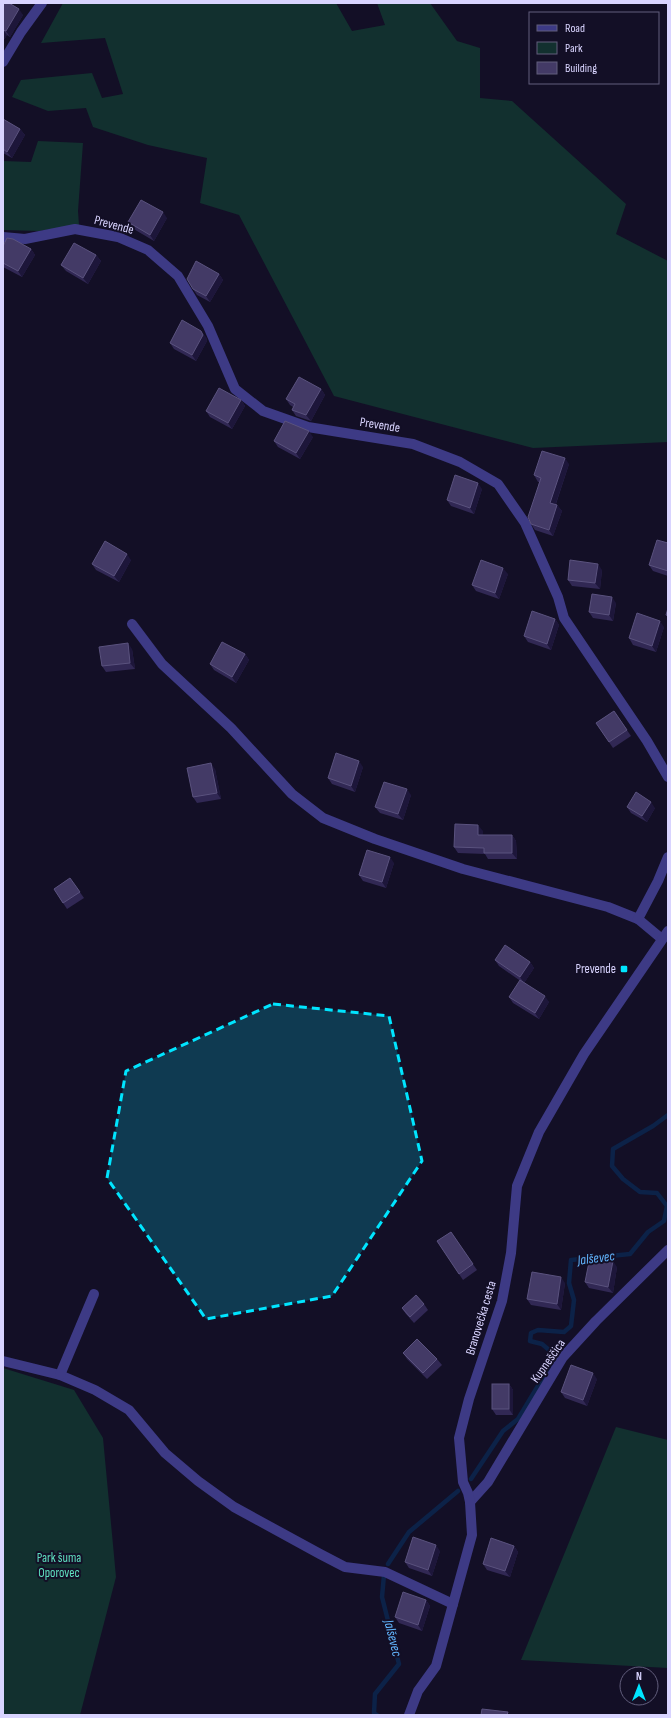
<svg xmlns="http://www.w3.org/2000/svg" width="671" height="1718" font-family="'Sofia Sans Condensed',sans-serif">
<style>
.green{fill:#12302f}
.lines{fill:none;stroke-linecap:round;stroke-linejoin:round}
.stream{stroke:#0c2248;stroke-width:4.5}
.minor{stroke:#3d3a85;stroke-width:10}
.wall{fill:#312854}
.shaded-wall{fill:#1d163a}
.building{fill:#433a66;stroke:#5a527e}
.marked{fill:#00e5ff;fill-opacity:0.2;stroke:#00e5ff;stroke-width:3;stroke-dasharray:8 5;stroke-linejoin:round}
.poi-dot{fill:#00e5ff;stroke:#130f26;stroke-width:1.5}
.labels{text-anchor:middle;dominant-baseline:central;stroke-width:4;stroke-linejoin:round;paint-order:stroke}
.street-label{font-size:13px;fill:#d9d4ff;stroke:#130f26}
.poi-label{font-size:13px;fill:#d9d4ff;stroke:#130f26;text-anchor:end}
.park-label{font-size:13px;fill:#5fe0c0;stroke:#130f26}
.water-label{font-size:14px;font-style:italic;fill:#62b6ff;stroke:#130f26}
</style>
<rect width="100%" height="100%" fill="#130f26"/>
<g class="green">
<path d="M 63,3 L 336,3 L 352,31 L 385,25 L 377,3 L 430,3 L 457,41 L 480,48 L 480,98 L 512,101 L 626,204 L 616,234 L 668,261 L 668,442 L 533,448 L 334,396 L 239,215 L 200,203 L 207,158 L 148,145 L 93,127 L 86,108 L 48,111 L 12,97 L 21,80 L 92,73 L 102,98 L 123,94 L 105,38 L 41,43 Z"/>
<path d="M 38,141 L 83,143 L 78,211 L 79,225 L 39,231 L 3,230 L 3,161 L 31,162 Z"/>
<path d="M 3,1368 L 74,1390 L 103,1438 L 116,1577 L 80,1715 L 3,1715 Z"/>
<path d="M 616,1427 L 668,1440 L 668,1668 L 521,1660 Z"/>
</g>
<g class="lines">
<g class="stream">
<path d="M 471,1479 L 503,1431 L 518,1419 L 556,1356 L 542,1344 L 530,1341 L 531,1333 L 538,1330 L 564,1332 L 571,1326 L 574,1300 L 569,1283 L 571,1260 L 630,1254 L 648,1232 L 664,1221 L 667,1206 L 657,1193 L 640,1192 L 623,1179 L 612,1166 L 613,1149 L 653,1126 L 668,1115"/>
<path d="M 388,1564 L 409,1532 L 458,1491"/>
<path d="M 377,1715 L 374,1713 L 375,1694 L 399,1664 L 382,1597 L 384,1575"/>
</g>
<g class="minor">
<path d="M 3,62 L 21,32 L 42,3"/>
<path d="M 3,237 L 25,239 L 75,229 L 118,237 L 148,250 L 178,276 L 208,326 L 235,389 L 263,411 L 308,427 L 413,444 L 460,462 L 498,484 L 525,523 L 558,597 L 564,618 L 647,741 L 668,777"/>
<path d="M 132,624 L 162,664 L 231,728 L 292,794 L 323,818 L 375,839 L 463,869 L 608,907 L 638,919"/>
<path d="M 662,939 L 638,919 L 658,881 L 668,857"/>
<path d="M 3,1361 L 60,1375 L 95,1390 L 129,1410 L 165,1453 L 198,1481 L 234,1507 L 320,1554 L 345,1567 L 385,1572 L 453,1604"/>
<path d="M 60,1375 L 94,1294"/>
<path d="M 470,1502 L 488,1482 L 563,1357 L 596,1321 L 668,1250"/>
<path d="M 409,1715 L 418,1691 L 436,1666 L 472,1535 L 470,1502 L 468,1493 L 463,1482 L 459,1438 L 469,1399 L 502,1301 L 511,1253 L 517,1186 L 539,1132 L 584,1054 L 668,931"/>
</g>
</g>
<g class="wall">
<path d="M 3,3 L 23,15 L 10,37 L 7,35 L 3,41 Z"/>
<path d="M 3,119 L 20,129 L 25,135 L 12,158 L 3,153 Z"/>
<path d="M 167,218 L 154,241 L 132,228 L 128,222 Z"/>
<path d="M 3,246 L 31,249 L 35,255 L 22,277 L 3,267 Z"/>
<path d="M 96,255 L 101,261 L 88,284 L 66,271 L 61,265 Z"/>
<path d="M 219,274 L 223,280 L 210,302 L 197,295 L 193,289 Z"/>
<path d="M 206,337 L 207,341 L 196,361 L 174,349 L 170,343 Z"/>
<path d="M 321,389 L 325,395 L 311,421 L 296,416 L 292,410 L 293,407 L 290,405 L 286,399 Z"/>
<path d="M 241,400 L 245,406 L 232,429 L 210,417 L 206,411 Z"/>
<path d="M 313,437 L 300,459 L 278,447 L 274,441 Z"/>
<path d="M 569,464 L 556,504 L 557,505 L 562,511 L 553,536 L 535,530 L 531,524 L 539,482 L 538,482 L 534,475 Z"/>
<path d="M 482,489 L 474,514 L 451,506 L 447,500 Z"/>
<path d="M 668,543 L 668,576 L 653,571 L 649,565 Z"/>
<path d="M 131,560 L 119,582 L 96,570 L 92,564 Z"/>
<path d="M 602,570 L 600,589 L 572,586 L 568,580 Z"/>
<path d="M 508,574 L 499,599 L 476,591 L 472,585 Z"/>
<path d="M 616,603 L 613,621 L 593,618 L 589,612 Z"/>
<path d="M 555,619 L 559,625 L 551,650 L 528,642 L 524,636 Z"/>
<path d="M 664,627 L 656,652 L 633,645 L 629,638 Z"/>
<path d="M 132,649 L 135,669 L 106,672 L 102,666 Z"/>
<path d="M 245,654 L 249,660 L 236,683 L 214,670 L 210,664 Z"/>
<path d="M 614,711 L 631,736 L 613,748 L 596,723 Z"/>
<path d="M 363,767 L 355,792 L 332,784 L 328,778 Z"/>
<path d="M 215,769 L 221,799 L 197,803 L 193,797 Z"/>
<path d="M 411,795 L 403,820 L 380,813 L 375,807 Z"/>
<path d="M 627,807 L 655,808 L 647,822 L 631,813 Z"/>
<path d="M 483,831 L 482,835 L 512,835 L 516,841 L 517,859 L 488,859 L 485,854 L 458,853 L 454,847 Z"/>
<path d="M 394,863 L 386,888 L 363,881 L 359,875 Z"/>
<path d="M 70,878 L 84,898 L 67,909 L 54,889 Z"/>
<path d="M 495,960 L 530,962 L 534,968 L 524,983 L 549,1002 L 539,1019 L 513,1003 L 509,997 L 522,982 L 499,966 Z"/>
<path d="M 451,1232 L 477,1270 L 463,1280 L 437,1241 Z"/>
<path d="M 617,1267 L 613,1293 L 589,1288 L 585,1282 Z"/>
<path d="M 565,1283 L 561,1310 L 531,1305 L 527,1299 Z"/>
<path d="M 424,1304 L 428,1310 L 414,1323 L 406,1314 L 402,1308 Z"/>
<path d="M 403,1353 L 437,1359 L 442,1365 L 427,1379 L 407,1359 Z"/>
<path d="M 597,1379 L 587,1406 L 565,1398 L 561,1392 Z"/>
<path d="M 509,1384 L 513,1390 L 513,1415 L 496,1415 L 492,1409 Z"/>
<path d="M 514,1546 L 518,1552 L 510,1577 L 487,1570 L 483,1564 Z"/>
<path d="M 440,1551 L 432,1576 L 409,1568 L 405,1562 Z"/>
<path d="M 426,1600 L 430,1606 L 422,1631 L 399,1623 L 395,1617 Z"/>
</g>
<g class="shaded-wall">
<path d="M 19,9 L 23,15 L 10,37 L 6,31 Z"/>
<path d="M 3,30 L 7,35 L 3,41 Z"/>
<path d="M 20,129 L 25,135 L 12,158 L 7,152 Z"/>
<path d="M 163,212 L 167,218 L 154,241 L 150,235 Z"/>
<path d="M 31,249 L 35,255 L 22,277 L 18,271 Z"/>
<path d="M 96,255 L 101,261 L 88,284 L 83,278 Z"/>
<path d="M 219,274 L 223,280 L 210,302 L 206,296 Z"/>
<path d="M 201,331 L 206,337 L 207,341 L 196,361 L 192,355 Z"/>
<path d="M 321,389 L 325,395 L 311,421 L 306,415 Z"/>
<path d="M 241,400 L 245,406 L 232,429 L 228,423 Z"/>
<path d="M 309,431 L 313,437 L 300,459 L 296,453 Z"/>
<path d="M 565,458 L 569,464 L 554,509 L 550,503 Z"/>
<path d="M 478,483 L 482,489 L 474,514 L 470,508 Z"/>
<path d="M 557,505 L 562,511 L 553,536 L 549,530 Z"/>
<path d="M 127,554 L 131,560 L 119,582 L 114,576 Z"/>
<path d="M 598,564 L 602,570 L 600,589 L 595,583 Z"/>
<path d="M 503,568 L 508,574 L 499,599 L 495,593 Z"/>
<path d="M 612,597 L 616,603 L 613,621 L 609,615 Z"/>
<path d="M 555,619 L 559,625 L 551,650 L 547,644 Z"/>
<path d="M 660,621 L 664,627 L 656,652 L 652,646 Z"/>
<path d="M 128,643 L 132,649 L 135,669 L 130,663 Z"/>
<path d="M 245,654 L 249,660 L 236,683 L 232,677 Z"/>
<path d="M 359,761 L 363,767 L 355,792 L 351,786 Z"/>
<path d="M 211,763 L 215,769 L 221,799 L 217,793 Z"/>
<path d="M 407,789 L 411,795 L 403,820 L 398,814 Z"/>
<path d="M 651,802 L 655,808 L 647,822 L 642,816 Z"/>
<path d="M 478,825 L 483,831 L 482,842 L 478,835 Z"/>
<path d="M 512,835 L 516,841 L 517,859 L 512,853 Z"/>
<path d="M 390,857 L 394,863 L 386,888 L 382,882 Z"/>
<path d="M 530,962 L 534,968 L 524,983 L 520,977 Z"/>
<path d="M 545,996 L 549,1002 L 539,1019 L 535,1013 Z"/>
<path d="M 613,1261 L 617,1267 L 613,1293 L 608,1287 Z"/>
<path d="M 561,1277 L 565,1283 L 561,1310 L 557,1304 Z"/>
<path d="M 593,1373 L 597,1379 L 587,1406 L 583,1400 Z"/>
<path d="M 509,1384 L 513,1390 L 513,1415 L 509,1409 Z"/>
<path d="M 436,1545 L 440,1551 L 432,1576 L 428,1570 Z"/>
<path d="M 514,1546 L 518,1552 L 510,1577 L 505,1571 Z"/>
<path d="M 426,1600 L 430,1606 L 422,1631 L 418,1625 Z"/>
</g>
<g class="building">
<path d="M 3,3 L 9,3 L 19,9 L 6,31 L 3,30 Z"/>
<path d="M 3,119 L 20,129 L 7,152 L 3,149 Z"/>
<path d="M 141,200 L 163,212 L 150,235 L 128,222 Z"/>
<path d="M 7,238 L 13,239 L 31,249 L 18,271 L 3,263 L 3,246 Z"/>
<path d="M 74,243 L 96,255 L 83,278 L 61,265 Z"/>
<path d="M 196,261 L 219,274 L 206,296 L 193,289 L 187,279 Z"/>
<path d="M 182,320 L 201,331 L 203,335 L 192,355 L 170,343 Z"/>
<path d="M 299,377 L 321,389 L 306,415 L 292,410 L 295,404 L 286,399 Z"/>
<path d="M 219,388 L 241,400 L 228,423 L 206,411 Z"/>
<path d="M 285,421 L 309,431 L 296,453 L 274,441 Z"/>
<path d="M 542,451 L 565,458 L 550,503 L 557,505 L 549,530 L 531,524 L 528,517 L 541,478 L 534,475 Z"/>
<path d="M 455,475 L 478,483 L 470,508 L 447,500 Z"/>
<path d="M 657,540 L 668,543 L 668,571 L 649,565 Z"/>
<path d="M 105,541 L 127,554 L 114,576 L 92,564 Z"/>
<path d="M 481,560 L 503,568 L 495,593 L 472,585 Z"/>
<path d="M 570,560 L 598,564 L 595,583 L 568,580 Z"/>
<path d="M 592,594 L 612,597 L 609,615 L 589,612 Z"/>
<path d="M 668,608 L 668,616 L 666,615 Z"/>
<path d="M 532,611 L 555,619 L 547,644 L 524,636 Z"/>
<path d="M 637,613 L 660,621 L 652,646 L 629,638 Z"/>
<path d="M 222,642 L 245,654 L 232,677 L 210,664 Z"/>
<path d="M 128,643 L 130,663 L 102,666 L 99,647 Z"/>
<path d="M 614,711 L 627,730 L 609,742 L 596,723 Z"/>
<path d="M 336,753 L 359,761 L 351,786 L 328,778 Z"/>
<path d="M 211,763 L 217,793 L 193,797 L 187,768 Z"/>
<path d="M 384,782 L 407,789 L 398,814 L 375,807 Z"/>
<path d="M 636,792 L 651,802 L 642,816 L 627,807 Z"/>
<path d="M 455,824 L 478,825 L 478,835 L 512,835 L 512,853 L 484,853 L 484,848 L 454,847 Z"/>
<path d="M 367,850 L 390,857 L 382,882 L 359,875 Z"/>
<path d="M 70,878 L 80,892 L 63,903 L 54,889 Z"/>
<path d="M 505,945 L 530,962 L 520,977 L 495,960 Z"/>
<path d="M 520,980 L 545,996 L 535,1013 L 509,997 Z"/>
<path d="M 451,1232 L 473,1264 L 459,1274 L 437,1241 Z"/>
<path d="M 590,1257 L 613,1261 L 608,1287 L 585,1282 Z"/>
<path d="M 532,1272 L 561,1277 L 557,1304 L 527,1299 Z"/>
<path d="M 416,1295 L 424,1304 L 410,1317 L 402,1308 Z"/>
<path d="M 417,1339 L 437,1359 L 423,1373 L 403,1353 Z"/>
<path d="M 571,1365 L 593,1373 L 583,1400 L 561,1392 Z"/>
<rect x="492" y="1384" width="17" height="25"/>
<path d="M 413,1537 L 436,1545 L 428,1570 L 405,1562 Z"/>
<path d="M 491,1538 L 514,1546 L 505,1571 L 483,1564 Z"/>
<path d="M 403,1592 L 426,1600 L 418,1625 L 395,1617 Z"/>
<path d="M 482,1709 L 508,1712 L 507,1715 L 481,1715 Z"/>
</g>
<path class="marked" d="M 273,1004 L 389,1016 L 422,1161 L 332,1296 L 206,1319 L 107,1178 L 126,1071 Z"/>
<rect class="poi-dot" x="620" y="965" width="8" height="8" rx="2"/>
<g class="labels">
<g class="street-label">
<text transform="translate(114 225) rotate(15)">Prevende</text>
<text transform="translate(380 425) rotate(9)">Prevende</text>
<text transform="translate(481 1318) rotate(-73)">Branovečka cesta</text>
<text transform="translate(548 1361) rotate(-55)">Kupneščica</text>
</g>
<g class="poi-label">
<text x="616" y="969">Prevende</text>
</g>
<g class="park-label">
<text x="59" y="1558">Park šuma<tspan x="59" dy="15">Oporovec</tspan></text>
</g>
<g class="water-label">
<text transform="translate(596 1258) rotate(-7)">Jalševec</text>
<text transform="translate(393 1638) rotate(76)">Jalševec</text>
</g>
</g>
<rect width="671" height="1718" fill="none" stroke="#d9d4ff" stroke-width="8"/>
<rect x="529" y="12" width="130" height="72" fill="#130f26" stroke="#625e7d"/>
<rect x="537" y="25" width="20" height="6" fill="#3d3a85" stroke="#625e7d"/>
<text x="565" y="32" font-size="12" fill="#d9d4ff">Road</text>
<rect x="537" y="42" width="20" height="12" fill="#12302f" stroke="#625e7d"/>
<text x="565" y="52" font-size="12" fill="#d9d4ff">Park</text>
<rect x="537" y="62" width="20" height="12" fill="#433a66" stroke="#625e7d"/>
<text x="565" y="72" font-size="12" fill="#d9d4ff">Building</text>
<g transform="translate(639 1686)"><circle r="19" fill="#130f26" stroke="#625e7d"/>
<path d="M0-3L7 15L0 10L-7 15Z" fill="#00e5ff"/>
<text y="-6" font-size="11" font-weight="bold" text-anchor="middle" fill="#d9d4ff">N</text>
</g>
</svg>
